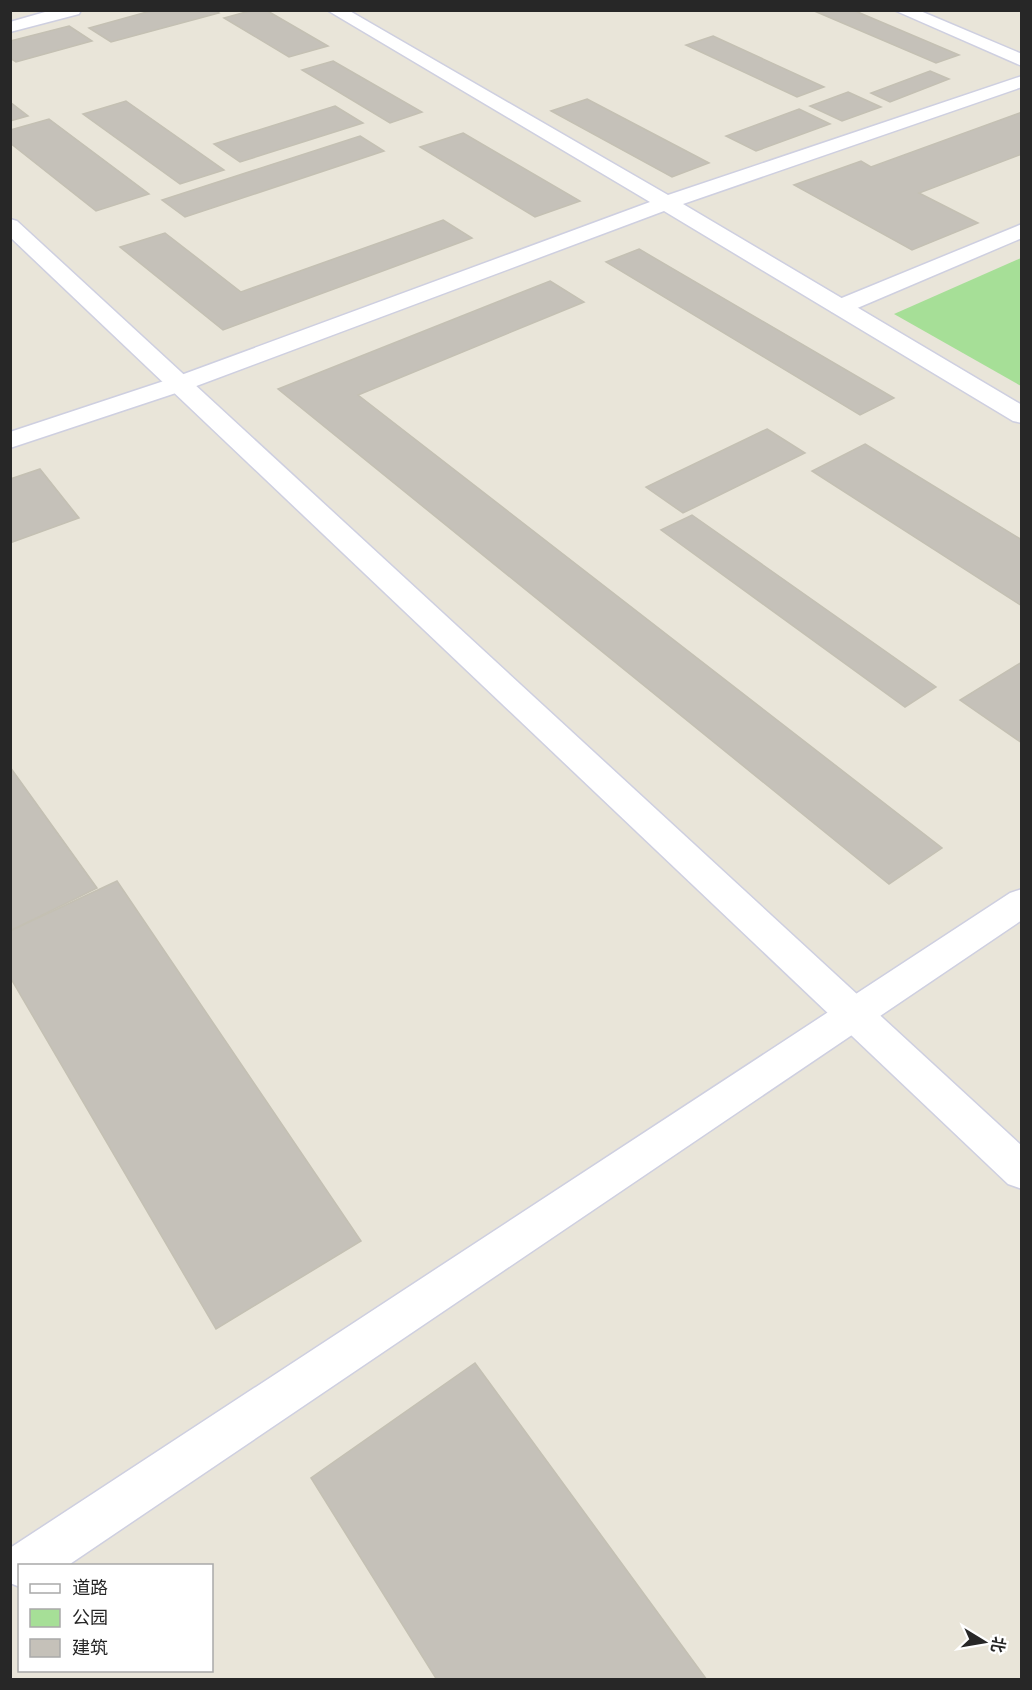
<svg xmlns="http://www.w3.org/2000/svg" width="1032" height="1690" font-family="'PT Sans Narrow','Noto Sans SC',sans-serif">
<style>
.green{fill:#a6df97}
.building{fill:#c5c1b9;stroke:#c4c0b3;stroke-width:1.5}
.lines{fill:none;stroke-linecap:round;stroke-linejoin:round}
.minor-casing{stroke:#cecfe0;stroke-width:3}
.tertiary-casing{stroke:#cecfe0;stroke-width:3}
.secondary-casing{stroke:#cecfe0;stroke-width:3}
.minor{fill:#fff;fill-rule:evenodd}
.tertiary{fill:#fff;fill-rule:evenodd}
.secondary{fill:#fff;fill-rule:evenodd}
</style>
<rect width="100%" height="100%" fill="#e9e5d9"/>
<path class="green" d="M 1021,258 L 1021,386 L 894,314 Z"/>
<g class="building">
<path d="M 154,10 L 215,10 L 219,13 L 111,42 L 89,28 Z"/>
<path d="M 253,10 L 266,10 L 328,46 L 289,57 L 224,18 Z"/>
<path d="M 812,10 L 853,10 L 959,55 L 936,63 Z"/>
<path d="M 69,26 L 92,41 L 16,62 L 10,58 L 10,41 Z"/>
<path d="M 713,36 L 824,87 L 797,97 L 686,45 Z"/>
<path d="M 333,61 L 422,112 L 390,123 L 302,70 Z"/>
<path d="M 930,71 L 949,79 L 890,102 L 871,93 Z"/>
<path d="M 848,92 L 881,107 L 842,121 L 810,106 Z"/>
<path d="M 587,99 L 709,163 L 672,177 L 551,111 Z"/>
<path d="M 126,101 L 224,170 L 180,184 L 83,114 Z"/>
<path d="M 10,102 L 28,116 L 10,121 Z"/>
<path d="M 335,106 L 363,123 L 240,162 L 214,144 Z"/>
<path d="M 799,109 L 830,124 L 756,151 L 726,136 Z"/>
<path d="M 1022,112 L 1022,154 L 919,193 L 978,223 L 912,250 L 794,185 L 861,161 L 871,167 Z"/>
<path d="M 49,119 L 149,194 L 96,211 L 10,143 L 10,130 Z"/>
<path d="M 463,133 L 580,201 L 535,217 L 420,147 Z"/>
<path d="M 360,136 L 384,151 L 185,217 L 162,200 Z"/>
<path d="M 443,220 L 472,238 L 223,330 L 120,247 L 165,233 L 241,292 Z"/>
<path d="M 639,249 L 894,398 L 860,415 L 606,262 Z"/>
<path d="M 550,281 L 584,302 L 358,395 L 942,848 L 889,884 L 278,389 Z"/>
<path d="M 767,429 L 805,453 L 683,513 L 646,487 Z"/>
<path d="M 865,444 L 1022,540 L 1022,606 L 812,471 Z"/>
<path d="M 40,469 L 79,518 L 10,543 L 10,479 Z"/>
<path d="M 692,515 L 936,687 L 905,707 L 661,530 Z"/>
<path d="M 1022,662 L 1022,743 L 960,700 Z"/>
<path d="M 10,767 L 97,888 L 10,931 Z"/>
<path d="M 117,881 L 361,1241 L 216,1329 L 10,977 L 10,931 Z"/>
<path d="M 475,1363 L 707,1680 L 437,1680 L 311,1478 Z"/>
</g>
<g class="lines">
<defs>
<g id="minor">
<path d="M 52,10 L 81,10 L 79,14 L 10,32 L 10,22 Z"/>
<path d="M 894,10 L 918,10 L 1022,54 L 1022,66 Z"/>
<path d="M 1022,224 L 1022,238 L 848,312 L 832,312 L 829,307 L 832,302 Z"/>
<path d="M 1022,889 L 1022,920 L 67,1566 L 20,1566 L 20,1587 L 10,1583 L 10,1548 L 1010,893 Z"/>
</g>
<path id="tertiary" d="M 327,10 L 348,10 L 668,195 L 1022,76 L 1022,87 L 683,204 L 1022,405 L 1022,423 L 1013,421 L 664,211 L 191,388 L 10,448 L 10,432 L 173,378 L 650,202 Z"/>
<path id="secondary" d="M 10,219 L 17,221 L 1022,1146 L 1022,1189 L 1008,1184 L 10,237 Z"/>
</defs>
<use href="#minor" class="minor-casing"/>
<use href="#tertiary" class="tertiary-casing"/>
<use href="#secondary" class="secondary-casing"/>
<use href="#minor" class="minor"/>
<use href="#tertiary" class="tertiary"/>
<use href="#secondary" class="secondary"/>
</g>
<rect width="1032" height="1690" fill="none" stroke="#272727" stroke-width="24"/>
<rect x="18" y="1564" width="195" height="108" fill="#ffffff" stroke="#a9a9a9" stroke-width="1.5"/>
<rect x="30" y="1584" width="30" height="9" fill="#ffffff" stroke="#a9a9a9" stroke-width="1.5"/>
<text x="72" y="1594" font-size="18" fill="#272727">道路</text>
<rect x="30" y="1609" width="30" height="18" fill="#a6df97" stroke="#a9a9a9" stroke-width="1.5"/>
<text x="72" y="1624" font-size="18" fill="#272727">公园</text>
<rect x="30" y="1639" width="30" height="18" fill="#c5c1b9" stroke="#a9a9a9" stroke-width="1.5"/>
<text x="72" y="1654" font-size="18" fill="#272727">建筑</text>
<g transform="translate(984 1642) rotate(101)" stroke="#ffffff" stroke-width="4.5" paint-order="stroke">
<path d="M0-4.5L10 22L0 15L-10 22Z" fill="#272727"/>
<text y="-9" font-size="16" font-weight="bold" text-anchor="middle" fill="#272727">北</text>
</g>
</svg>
